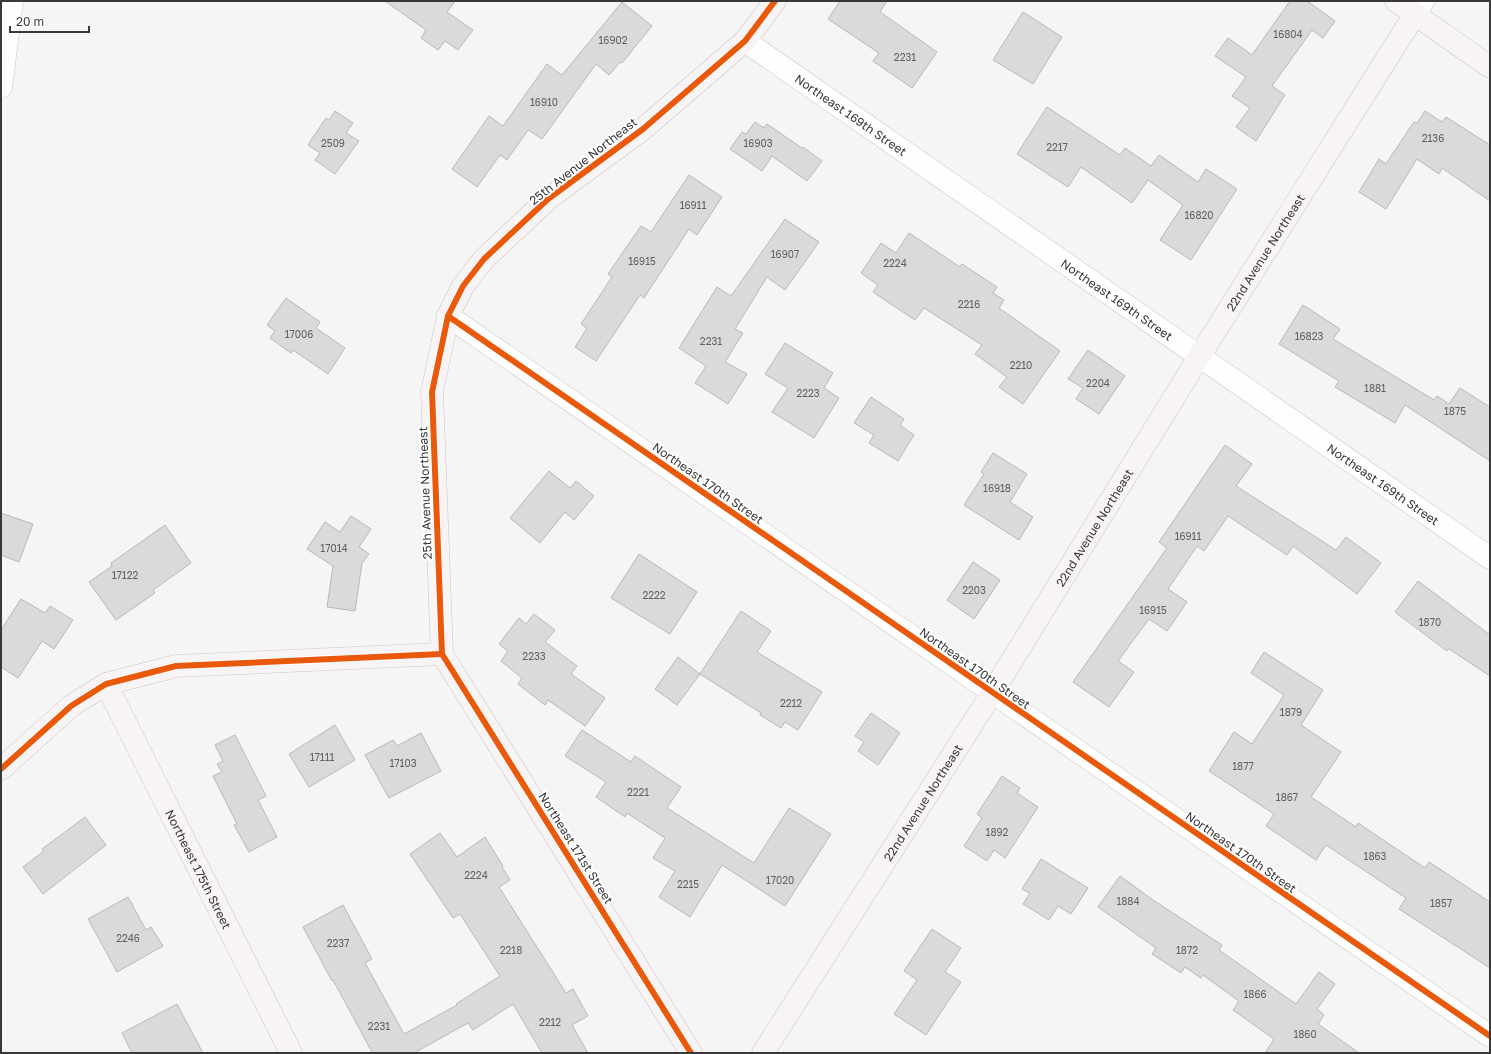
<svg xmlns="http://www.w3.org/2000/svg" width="1491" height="1054" font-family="'Golos Text',sans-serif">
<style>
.building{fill:#d9dad9;stroke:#b8b8b8}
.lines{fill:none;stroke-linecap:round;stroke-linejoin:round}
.street-casing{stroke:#c6c6c6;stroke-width:23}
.secondary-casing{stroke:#c6c6c6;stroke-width:23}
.street{stroke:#fefefe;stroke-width:22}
.secondary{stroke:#f8f3f4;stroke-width:22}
.cycleway-casing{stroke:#fff;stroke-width:8}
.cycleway{stroke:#e8590c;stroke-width:6}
.labels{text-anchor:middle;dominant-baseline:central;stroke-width:4;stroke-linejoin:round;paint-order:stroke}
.number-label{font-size:10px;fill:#606060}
.street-label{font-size:12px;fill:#373837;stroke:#fff}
</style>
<rect width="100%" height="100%" fill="#f5f5f5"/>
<g class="building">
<path d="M 385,1 L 455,1 L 447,12 L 473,30 L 458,50 L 445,41 L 438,50 L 421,38 L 426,30 Z"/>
<path d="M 840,1 L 887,1 L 880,12 L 937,52 L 912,88 L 873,61 L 879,53 L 828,19 Z"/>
<path d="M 1290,1 L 1307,1 L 1335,21 L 1323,38 L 1312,30 L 1272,86 L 1285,95 L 1256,141 L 1236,127 L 1250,108 L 1232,96 L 1246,77 L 1215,56 L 1228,38 L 1252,55 Z"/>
<path d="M 622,2 L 652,26 L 622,63 L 620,62 L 609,75 L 596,64 L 542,139 L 528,130 L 507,160 L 500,155 L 477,187 L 452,169 L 489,116 L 503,126 L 547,64 L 562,75 Z"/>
<path d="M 1023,12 L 1062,37 L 1033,84 L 993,60 Z"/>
<path d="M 1047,107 L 1120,155 L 1125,148 L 1151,166 L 1159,155 L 1198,182 L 1206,169 L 1237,189 L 1191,260 L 1160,240 L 1183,205 L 1148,180 L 1132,203 L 1081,167 L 1068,187 L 1017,154 Z"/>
<path d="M 335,111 L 353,123 L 346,133 L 359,141 L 335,174 L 315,160 L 320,153 L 308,145 L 326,118 L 329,120 Z"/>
<path d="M 1425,111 L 1442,122 L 1446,117 L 1490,145 L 1490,201 L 1442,168 L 1439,174 L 1417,159 L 1386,209 L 1359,192 L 1379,159 L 1386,164 L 1414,122 L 1417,123 Z"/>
<path d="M 755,122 L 764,128 L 767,124 L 802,148 L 803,147 L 822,161 L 807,181 L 772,156 L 762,171 L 730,149 L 742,132 L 746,134 Z"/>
<path d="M 689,175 L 722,197 L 697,235 L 689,229 L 644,298 L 640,295 L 596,361 L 575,347 L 587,328 L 581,324 L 612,277 L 608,274 L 641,226 L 651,232 Z"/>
<path d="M 785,219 L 819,242 L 785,290 L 767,277 L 735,329 L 743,333 L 725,362 L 747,374 L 728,404 L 695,383 L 706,366 L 679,348 L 717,287 L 731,296 Z"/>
<path d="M 909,233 L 960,267 L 962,264 L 997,287 L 993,293 L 1004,300 L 999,308 L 1060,351 L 1023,404 L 999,387 L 1007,377 L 975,354 L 982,345 L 924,308 L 915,320 L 873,292 L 878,285 L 861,273 L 881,243 L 896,253 Z"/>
<path d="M 286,298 L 320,322 L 316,328 L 345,348 L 328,374 L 293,350 L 291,353 L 270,338 L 275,331 L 267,325 Z"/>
<path d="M 1303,305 L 1340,329 L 1333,339 L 1434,400 L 1437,396 L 1449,404 L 1460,388 L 1490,407 L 1490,461 L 1405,405 L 1395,423 L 1335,387 L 1339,381 L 1279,344 Z"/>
<path d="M 785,343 L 833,373 L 824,388 L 839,398 L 814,438 L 772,412 L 788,388 L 765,374 Z"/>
<path d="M 1088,350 L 1125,376 L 1099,414 L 1076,399 L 1083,388 L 1068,379 Z"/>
<path d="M 871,397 L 904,419 L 900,425 L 914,435 L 898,461 L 869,443 L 874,435 L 854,423 Z"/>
<path d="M 1225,445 L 1252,464 L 1236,486 L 1336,550 L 1346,537 L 1381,563 L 1357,594 L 1293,546 L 1287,555 L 1228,516 L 1204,551 L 1197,546 L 1168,589 L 1187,602 L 1167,631 L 1149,619 L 1118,661 L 1134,672 L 1109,707 L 1073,682 L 1167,548 L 1159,542 Z"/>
<path d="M 993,453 L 1027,474 L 1010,502 L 1033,517 L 1019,540 L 964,505 L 984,474 L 981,472 Z"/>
<path d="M 549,471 L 570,488 L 576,481 L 594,496 L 574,520 L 565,512 L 540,543 L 510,518 Z"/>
<path d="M 1,513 L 33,524 L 19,562 L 1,555 Z"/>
<path d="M 351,516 L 371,529 L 359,547 L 369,554 L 362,563 L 355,611 L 327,607 L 333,566 L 307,549 L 325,522 L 340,532 Z"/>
<path d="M 165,525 L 191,563 L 153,590 L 155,593 L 116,620 L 89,582 L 112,566 L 111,563 Z"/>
<path d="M 639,554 L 697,592 L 670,634 L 611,598 Z"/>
<path d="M 973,562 L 1000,580 L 974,619 L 947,600 Z"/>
<path d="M 1418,581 L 1490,635 L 1490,676 L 1449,649 L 1447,651 L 1395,612 Z"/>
<path d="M 21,599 L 45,613 L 50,606 L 73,620 L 54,649 L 42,641 L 18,678 L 1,667 L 1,630 Z"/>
<path d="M 741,611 L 771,631 L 757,652 L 822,692 L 798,730 L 785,722 L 781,728 L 760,715 L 761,713 L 700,674 Z"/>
<path d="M 534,614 L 555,630 L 545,642 L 577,666 L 571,674 L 605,698 L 585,726 L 548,700 L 545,705 L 518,684 L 522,678 L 501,661 L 508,651 L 499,644 L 519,618 L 526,624 Z"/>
<path d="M 1264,652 L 1323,690 L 1301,725 L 1341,752 L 1311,797 L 1356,827 L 1358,823 L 1425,868 L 1429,862 L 1490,902 L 1490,968 L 1399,909 L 1406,898 L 1326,845 L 1316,860 L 1266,826 L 1274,814 L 1209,771 L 1234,732 L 1252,744 L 1284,695 L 1251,673 Z"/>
<path d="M 678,657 L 700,674 L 677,705 L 655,689 Z"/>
<path d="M 871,713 L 900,733 L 878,765 L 858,751 L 864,742 L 855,736 Z"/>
<path d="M 335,725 L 355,760 L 309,787 L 289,754 Z"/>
<path d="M 582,730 L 631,762 L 635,756 L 681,787 L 667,808 L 754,863 L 789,808 L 831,834 L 785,906 L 722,865 L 690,917 L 659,897 L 675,871 L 653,858 L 665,838 L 627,813 L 625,817 L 596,797 L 606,782 L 565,756 Z"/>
<path d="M 421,733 L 441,771 L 389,798 L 365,755 L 393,740 L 397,746 Z"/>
<path d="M 235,735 L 266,796 L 258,800 L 277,837 L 249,852 L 234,825 L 237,824 L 213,776 L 222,772 L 217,764 L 223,761 L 215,745 Z"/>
<path d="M 1002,776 L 1020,788 L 1017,793 L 1038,807 L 1005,858 L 994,850 L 987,861 L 964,846 L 982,818 L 977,814 Z"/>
<path d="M 85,817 L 106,845 L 43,894 L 23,867 L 44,851 L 42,849 Z"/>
<path d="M 440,833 L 457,857 L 485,837 L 503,866 L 502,867 L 510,880 L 499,887 L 566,993 L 573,989 L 588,1016 L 572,1025 L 588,1053 L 542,1053 L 513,1004 L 473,1030 L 468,1023 L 414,1053 L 370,1053 L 372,1052 L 333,980 L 332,981 L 303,927 L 343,905 L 372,959 L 365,963 L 404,1034 L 457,1005 L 456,1004 L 500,976 L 460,914 L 453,918 L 410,854 Z"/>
<path d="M 1041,859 L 1088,888 L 1071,914 L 1058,906 L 1049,920 L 1023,904 L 1030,893 L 1022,889 Z"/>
<path d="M 1120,876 L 1153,900 L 1222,945 L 1219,950 L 1296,1004 L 1319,972 L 1335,984 L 1317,1009 L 1324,1015 L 1318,1024 L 1359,1053 L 1265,1053 L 1274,1039 L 1233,1010 L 1239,1001 L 1203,975 L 1201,978 L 1185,967 L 1181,973 L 1152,954 L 1156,948 L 1098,907 Z"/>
<path d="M 128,897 L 146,930 L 151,927 L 163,946 L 117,972 L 88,919 Z"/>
<path d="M 932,929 L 961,948 L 945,972 L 961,982 L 926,1035 L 894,1014 L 917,980 L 904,971 Z"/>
<path d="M 177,1004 L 203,1053 L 132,1053 L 122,1033 Z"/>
</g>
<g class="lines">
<defs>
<g id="street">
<path d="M 1415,14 L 1423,1"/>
<path id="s1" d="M 745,41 L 1490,558"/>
<path d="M 1,87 L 12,1"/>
<path d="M 448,316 L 1490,1036"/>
</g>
<g id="secondary">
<path d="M 1396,1 L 1490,67"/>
<path id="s2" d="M 106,684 L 291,1053"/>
<path d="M 1,769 L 71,706 L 106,684 L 176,666 L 442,654"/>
<path d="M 691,1053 L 442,654 L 432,392 L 448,316 L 463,286 L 484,259 L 548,199 L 643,129 L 745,41 L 775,1"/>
<path id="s3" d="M 763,1053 L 992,693 L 1199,357 L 1415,14"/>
</g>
</defs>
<use href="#street" class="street-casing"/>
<use href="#secondary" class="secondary-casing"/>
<use href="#street" class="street"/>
<use href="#secondary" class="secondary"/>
<defs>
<g id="cycleway">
<path d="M 448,316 L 1490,1036"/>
<path d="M 1,769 L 71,706 L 106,684 L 176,666 L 442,654"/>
<path d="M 691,1053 L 442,654 L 432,392 L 448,316 L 463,286 L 484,259 L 548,199 L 643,129 L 745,41 L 775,1"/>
</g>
</defs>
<use href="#cycleway" class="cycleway-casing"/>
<use href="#cycleway" class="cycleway"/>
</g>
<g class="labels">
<g class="number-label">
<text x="1288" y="34">16804</text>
<text x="613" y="40">16902</text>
<text x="905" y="57">2231</text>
<text x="544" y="102">16910</text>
<text x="1433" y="138">2136</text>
<text x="333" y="143">2509</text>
<text x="758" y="143">16903</text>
<text x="1057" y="147">2217</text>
<text x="693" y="205">16911</text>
<text x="1199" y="215">16820</text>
<text x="785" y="254">16907</text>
<text x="642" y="261">16915</text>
<text x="895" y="263">2224</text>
<text x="969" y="304">2216</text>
<text x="299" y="334">17006</text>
<text x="1309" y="336">16823</text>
<text x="711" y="341">2231</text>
<text x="1021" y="365">2210</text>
<text x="1098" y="383">2204</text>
<text x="1375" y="388">1881</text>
<text x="808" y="393">2223</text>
<text x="1455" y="411">1875</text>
<text x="997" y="488">16918</text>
<text x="1188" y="536">16911</text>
<text x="334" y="548">17014</text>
<text x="125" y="575">17122</text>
<text x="974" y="590">2203</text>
<text x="654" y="595">2222</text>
<text x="1153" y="610">16915</text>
<text x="1430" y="622">1870</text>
<text x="534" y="656">2233</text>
<text x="791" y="703">2212</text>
<text x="1291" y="712">1879</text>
<text x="322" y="757">17111</text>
<text x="403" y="763">17103</text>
<text x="1243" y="766">1877</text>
<text x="638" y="792">2221</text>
<text x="1287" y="797">1867</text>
<text x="997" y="832">1892</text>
<text x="1375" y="856">1863</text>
<text x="476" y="875">2224</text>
<text x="780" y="880">17020</text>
<text x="688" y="884">2215</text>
<text x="1128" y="901">1884</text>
<text x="1441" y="903">1857</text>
<text x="128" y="938">2246</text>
<text x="338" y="943">2237</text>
<text x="511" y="950">2218</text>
<text x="1187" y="950">1872</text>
<text x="1255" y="994">1866</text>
<text x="550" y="1022">2212</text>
<text x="379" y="1026">2231</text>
<text x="1305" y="1034">1860</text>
</g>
<g class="street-label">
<text stroke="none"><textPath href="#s1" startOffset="129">Northeast 169th Street</textPath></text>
<text transform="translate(583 161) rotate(-38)">25th Avenue Northeast</text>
<text stroke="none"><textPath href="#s3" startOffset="945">22nd Avenue Northeast</textPath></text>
<text stroke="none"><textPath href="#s1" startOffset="453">Northeast 169th Street</textPath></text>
<text transform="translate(708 483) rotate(35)">Northeast 170th Street</text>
<text stroke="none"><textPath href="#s1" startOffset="777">Northeast 169th Street</textPath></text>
<text transform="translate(425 493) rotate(-92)">25th Avenue Northeast</text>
<text stroke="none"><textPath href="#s3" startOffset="621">22nd Avenue Northeast</textPath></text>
<text transform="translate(975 668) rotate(35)">Northeast 170th Street</text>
<text stroke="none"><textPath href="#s3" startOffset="297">22nd Avenue Northeast</textPath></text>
<text transform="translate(576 848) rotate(58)">Northeast 171st Street</text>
<text transform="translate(1241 852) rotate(35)">Northeast 170th Street</text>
<text stroke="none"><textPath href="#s2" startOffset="207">Northeast 175th Street</textPath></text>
</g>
</g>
<rect width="1491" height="1054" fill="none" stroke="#373837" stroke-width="4"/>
<path d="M10 26v6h79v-6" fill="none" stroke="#373837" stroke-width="2"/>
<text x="16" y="26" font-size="12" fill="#373837" stroke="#ffffff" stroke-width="3" paint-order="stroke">20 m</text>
</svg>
